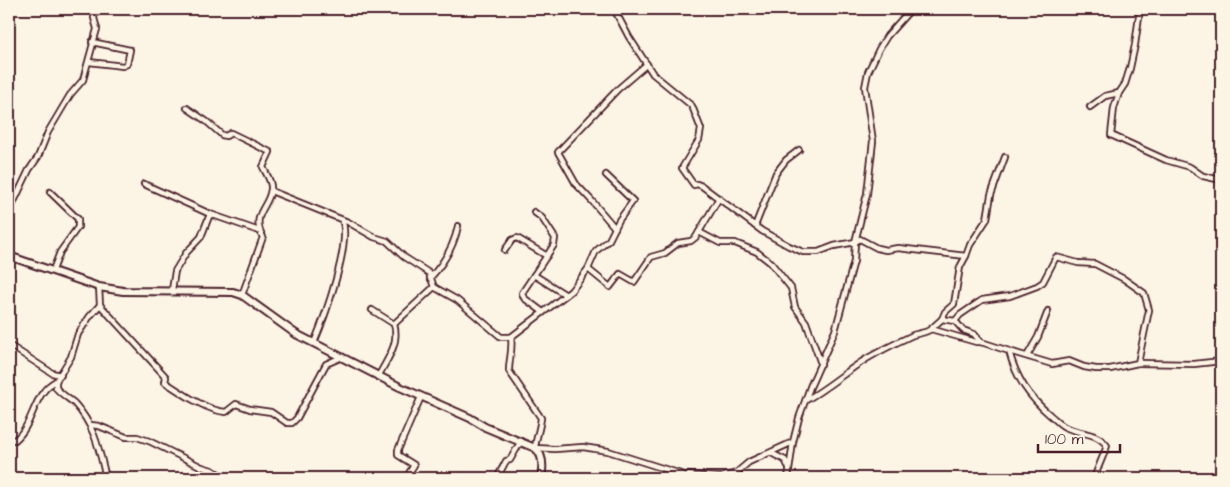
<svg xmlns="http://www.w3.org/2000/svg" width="1230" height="487" font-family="'Architects Daughter',sans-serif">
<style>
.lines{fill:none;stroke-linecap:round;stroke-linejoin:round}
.street-casing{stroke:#4a1f2b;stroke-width:8}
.secondary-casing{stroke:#4a1f2b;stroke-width:10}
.street{stroke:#fcf5e5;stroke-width:4.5}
.secondary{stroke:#fcf5e5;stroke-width:6}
</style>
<rect width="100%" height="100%" fill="#fcf5e5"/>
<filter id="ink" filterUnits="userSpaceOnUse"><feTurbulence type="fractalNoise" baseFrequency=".02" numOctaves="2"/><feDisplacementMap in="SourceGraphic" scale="10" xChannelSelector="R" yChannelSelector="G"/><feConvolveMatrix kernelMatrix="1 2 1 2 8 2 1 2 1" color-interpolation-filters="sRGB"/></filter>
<g filter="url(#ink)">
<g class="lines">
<defs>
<g id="street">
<path d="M 614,9 L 629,37 L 653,74 L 692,106 L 701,129 L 699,140 L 682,168 L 694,185 L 697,184 L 702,186 L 762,231 L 789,246 L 803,252 L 818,252 L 834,246 L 855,242 L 860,239 L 877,248 L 886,250 L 898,248 L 966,256 L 970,245 L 987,219 L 991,195 L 1005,157"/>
<path d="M 1140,9 L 1135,45 L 1130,68 L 1125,84 L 1119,93 L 1114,108 L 1111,135 L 1166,160 L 1190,167 L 1203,176 L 1221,180"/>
<path d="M 89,62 L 123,66 L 127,64 L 130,50 L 92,42"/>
<path d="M 9,103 L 9,104"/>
<path d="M 1090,107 L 1105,96 L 1119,93"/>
<path d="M 187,108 L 206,121 L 222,135 L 226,136 L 231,133 L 270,152 L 263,167 C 266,174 272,181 271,189 C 269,208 250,214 263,237 L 242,295"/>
<path d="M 606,175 L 633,201 L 619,220 L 609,240 L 596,251 L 588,269 L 571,291 L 511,337 C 513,349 509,359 509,371 L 541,418 C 540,428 536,438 535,448 L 555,449 L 583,447 L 608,451 L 684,475 L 721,477 L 736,473 L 749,462 L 793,442 L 799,418 L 810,387 L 835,331 L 854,261 L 855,242 L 867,194 L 873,141 L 865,87 L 868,72 L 879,49 L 887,36 L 911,9"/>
<path d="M 144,184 L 210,214 L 259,231"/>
<path d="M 271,191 L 348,222 L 374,237 L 387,241 L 404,257 L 429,273 L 434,287"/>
<path d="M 50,192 L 78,219 L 78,227 L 60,252 L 53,270"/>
<path d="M 9,212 L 29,170 L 38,157 L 48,132 L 70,95 L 83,80 L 97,29 L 94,18 L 96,9"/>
<path d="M 534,212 L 542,218 L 555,238 L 554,245 L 534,275 L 566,295"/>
<path d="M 755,226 L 776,173 L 786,160 L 799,150"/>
<path d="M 615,228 L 592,201 L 576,184 L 558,152 L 618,89 L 647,64"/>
<path d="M 699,232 L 720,243 L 735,243 L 757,252 L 771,263 L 791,288 L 795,307 L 806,322 L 821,364"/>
<path d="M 505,250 L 512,240 L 517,238 L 547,256"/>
<path d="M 588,269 L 610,287 L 620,274 L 634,282 L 651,257 L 665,253 L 678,243 L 691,241 L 696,237 L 719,198"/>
<path d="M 534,275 L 522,293 L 524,298 L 543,312"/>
<path d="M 430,278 C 444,263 454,246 458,226"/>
<path d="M 99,287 L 100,305 L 90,316 L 78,334 L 71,357 L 56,381 L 56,388 C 61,394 68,398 74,403 C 95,426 99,449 106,478"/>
<path d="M 172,290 L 175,271 L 186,253 L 201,237 L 210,214"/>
<path d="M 100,305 L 166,377 L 165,382 C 182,393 207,411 226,412 L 236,404 L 250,409 L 271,412 L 287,423 L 292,423 L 297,418 L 326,364 L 342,357"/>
<path d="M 372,310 L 394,324"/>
<path d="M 942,319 L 945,312 L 954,304 L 960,267 L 966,256"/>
<path d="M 955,321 L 960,315 L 982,300 L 1010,296 L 1037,286 L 1043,282 L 1056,257 L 1078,263 L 1095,264 L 1124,279 L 1144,293 L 1149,310 L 1138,363 L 1110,369 L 1096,369 L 1084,367 L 1069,361 L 1052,364 L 1009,351"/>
<path d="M 931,329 L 942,319 L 955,321 L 963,330 L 974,334 L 981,342"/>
<path d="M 314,343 C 324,319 352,243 342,220"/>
<path d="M 9,345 L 52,373 L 61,375"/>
<path d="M 1027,356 L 1038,337 L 1048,311"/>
<path d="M 1138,363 L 1194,364 L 1221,361"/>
<path d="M 378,377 C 387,359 400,344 394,324 L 434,287 L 457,300 L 501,337 L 511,337"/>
<path d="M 806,400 C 828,388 846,371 868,358 C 882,350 898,342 913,335 C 919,333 926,333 931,329 L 976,342 L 981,342 L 1009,351 C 1016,378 1029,397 1050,415 C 1055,419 1060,425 1065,427 C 1079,434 1098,432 1107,446 L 1094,478"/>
<path d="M 91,425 L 99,426 L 126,437 L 137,437 L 149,441 L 202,467 L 212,470 L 225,478"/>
<path d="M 9,439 L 15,440 C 34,425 33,392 56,381"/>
<path d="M 771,453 L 785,460 L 788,466"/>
<path d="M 406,478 L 414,465 L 398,455 L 398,450 L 421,397"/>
<path d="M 497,478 L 506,461 L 510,460 L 521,441"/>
<path d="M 788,478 L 793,442"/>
</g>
<path id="secondary" d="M 9,256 L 99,287 L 123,291 L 233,292 L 242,295 L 296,334 L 400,387 L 470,418 L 485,427 L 535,448 C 544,455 543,468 541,478"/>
</defs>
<use href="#street" class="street-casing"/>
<use href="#secondary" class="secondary-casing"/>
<use href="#street" class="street"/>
<use href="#secondary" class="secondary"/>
</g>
</g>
<rect width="1230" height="487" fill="none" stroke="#fcf5e5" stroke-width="30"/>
<rect x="15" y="15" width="1200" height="457" fill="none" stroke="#4a1f2b" stroke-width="2" filter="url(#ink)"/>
<path d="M1038 444v8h82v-8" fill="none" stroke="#4a1f2b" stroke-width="2.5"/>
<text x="1045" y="444" font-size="15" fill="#4a1f2b" stroke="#fcf5e5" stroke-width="4" paint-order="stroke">100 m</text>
</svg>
